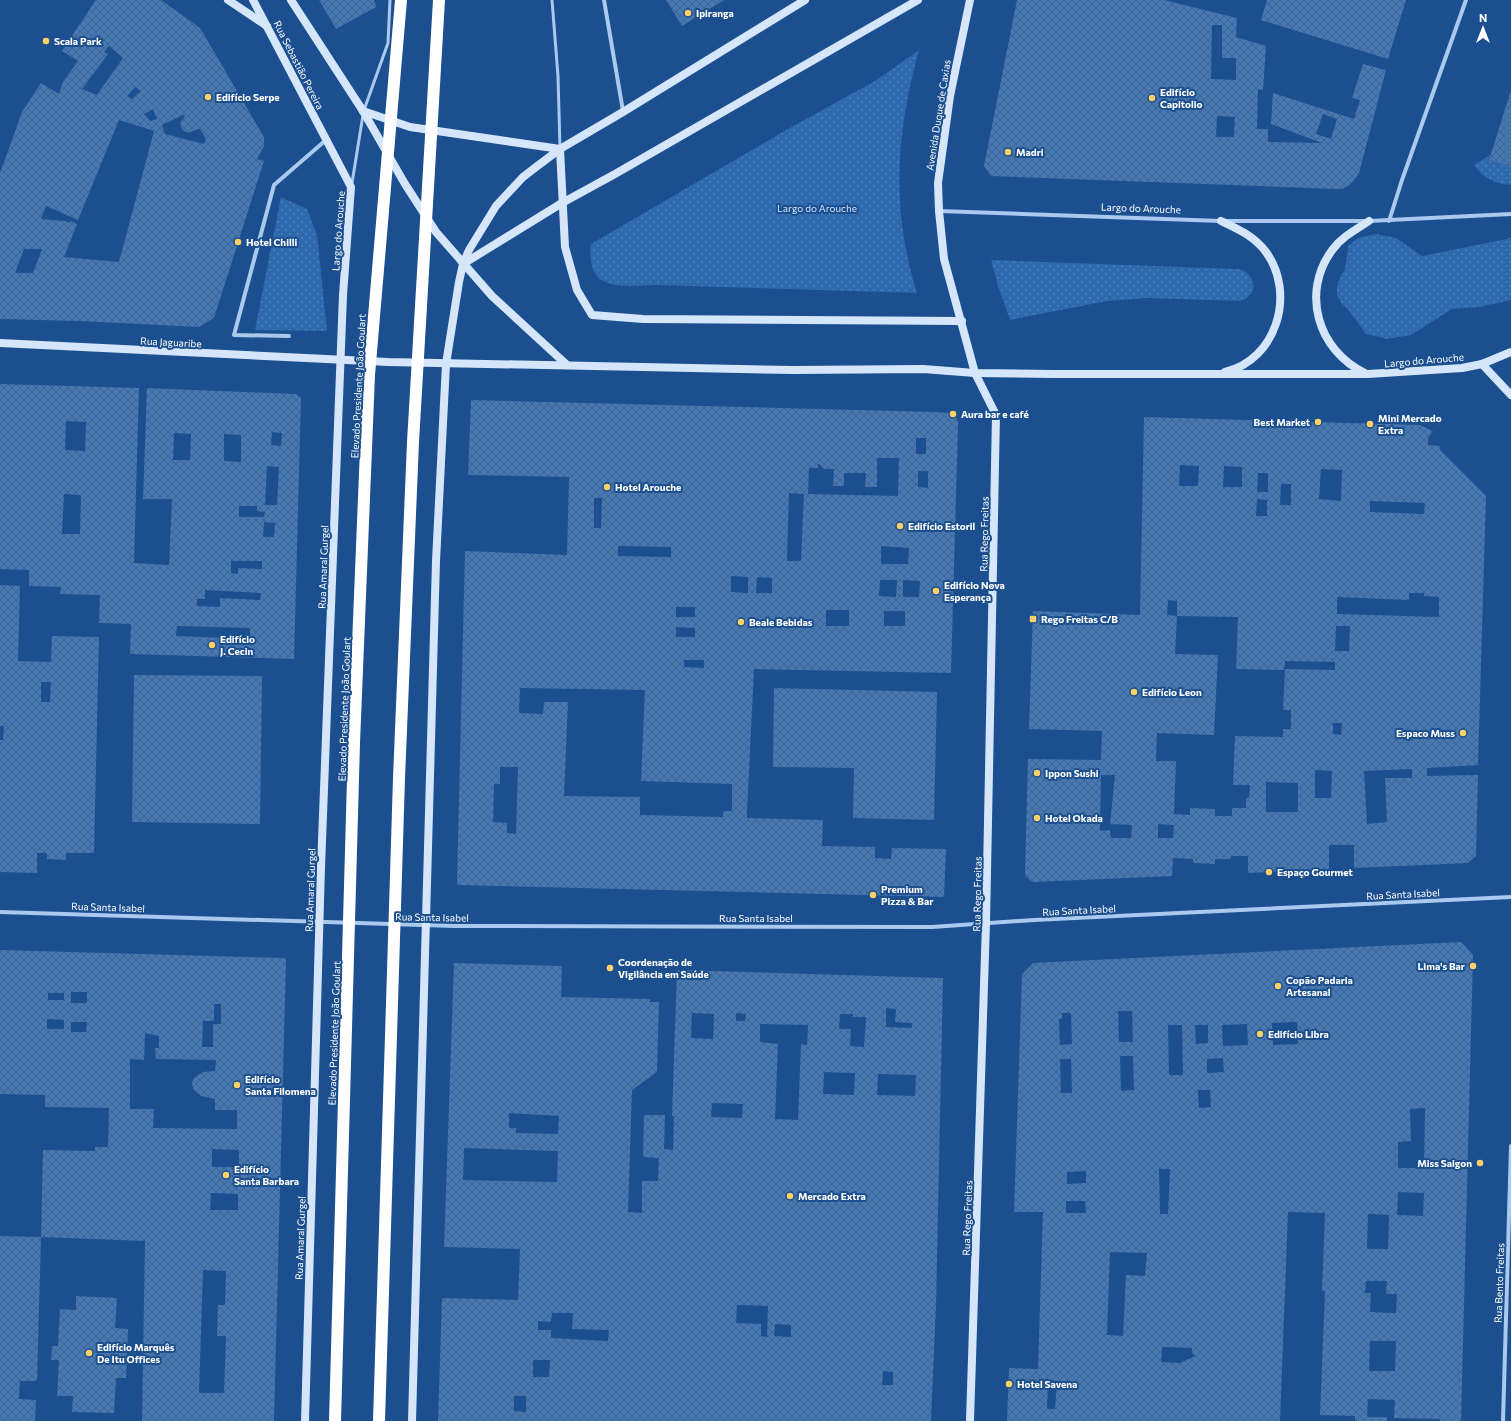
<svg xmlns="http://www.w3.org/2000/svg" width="1511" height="1421" font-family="Commissioner,sans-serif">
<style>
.green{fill:url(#green-dots)}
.building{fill:url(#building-cross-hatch);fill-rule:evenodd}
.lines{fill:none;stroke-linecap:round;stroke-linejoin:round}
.lane{stroke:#a9c9ee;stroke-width:3}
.street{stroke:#a9c9ee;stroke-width:4}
.secondary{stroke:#d6e6fa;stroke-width:8}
.highway-bridge{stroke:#fff;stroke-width:12}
.poi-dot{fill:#ffd166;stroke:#1b4f8f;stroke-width:1.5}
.labels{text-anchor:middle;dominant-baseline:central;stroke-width:4;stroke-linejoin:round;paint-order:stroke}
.poi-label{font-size:10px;font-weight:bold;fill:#fff;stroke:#1b4f8f;text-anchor:start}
.street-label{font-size:10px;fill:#fff;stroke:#1b4f8f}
.park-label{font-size:10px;fill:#cfe3fa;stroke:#1b4f8f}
</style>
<defs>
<pattern id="green-dots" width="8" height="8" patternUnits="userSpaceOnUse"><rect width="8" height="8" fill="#2e69ad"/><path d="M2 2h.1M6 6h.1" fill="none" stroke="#4d80b9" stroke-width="1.8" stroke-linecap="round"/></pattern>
<pattern id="building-cross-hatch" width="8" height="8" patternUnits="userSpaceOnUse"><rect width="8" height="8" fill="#4478b7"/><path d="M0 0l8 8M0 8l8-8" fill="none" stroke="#486282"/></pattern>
</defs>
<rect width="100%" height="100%" fill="#1b4f8f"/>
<g class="green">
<path d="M 919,50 C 896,133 891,210 917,293 L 656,285 C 622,286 585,293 591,244 L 788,129 L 875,81 Z"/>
<path d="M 1511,125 L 1511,185 C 1496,184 1482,178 1474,165 L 1505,146 Z"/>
<path d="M 281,197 L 307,209 L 317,235 L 327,331 L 255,330 Z"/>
<path d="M 1376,234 L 1396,238 L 1422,256 L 1511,238 L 1511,300 L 1479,307 L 1452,309 L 1411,335 L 1387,339 L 1366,334 L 1347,308 L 1341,303 L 1337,295 L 1337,286 L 1341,275 L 1345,270 L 1348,246 L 1358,238 Z"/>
<path d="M 991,260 L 1238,269 C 1251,271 1259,286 1249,296 C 1247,298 1243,300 1240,301 L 1147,298 L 1107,301 L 1010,320 L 999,289 Z"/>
</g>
<g class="building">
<path d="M 96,0 L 161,0 L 200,28 L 264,137 L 264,146 L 257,159 L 264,161 L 214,318 L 199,327 L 80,321 L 0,319 L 0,173 L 22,112 L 41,83 L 59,94 L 63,82 L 78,61 L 62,51 ZM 109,46 L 123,58 L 97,95 L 82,89 L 108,54 L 104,52 ZM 135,87 L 141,91 L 132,99 L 127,96 ZM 153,109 L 157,119 L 150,121 L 144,114 ZM 185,114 L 184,118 L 180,123 L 182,130 L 188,133 L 198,129 L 200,129 L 206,139 L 204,144 L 165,134 L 162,125 ZM 119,120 L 154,131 L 119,262 L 64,257 L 77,224 L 70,221 L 70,223 L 65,221 L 41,219 L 46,206 L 78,220 ZM 24,249 L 42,249 L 33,273 L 15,273 Z"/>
<path d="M 319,0 L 374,0 L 376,7 L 336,29 Z"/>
<path d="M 666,0 L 724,0 L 682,26 Z"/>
<path d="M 1017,0 L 1164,0 L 1237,18 L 1236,37 L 1266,46 L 1263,90 L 1258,89 L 1257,129 L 1268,129 L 1268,142 L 1322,143 L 1271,124 L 1273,93 L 1354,119 L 1360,100 L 1352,98 L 1363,64 L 1386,70 L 1359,173 L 1354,180 L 1348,186 L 1342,189 L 1335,189 L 991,176 L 984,166 ZM 1212,25 L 1222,25 L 1222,58 L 1236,58 L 1236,80 L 1211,79 ZM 1323,114 L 1337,119 L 1331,139 L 1316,134 ZM 1217,116 L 1235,117 L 1234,137 L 1216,137 Z"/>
<path d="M 1267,0 L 1406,0 L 1388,59 L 1261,20 Z"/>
<path d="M 1511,90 L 1511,166 L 1489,160 Z"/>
<path d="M 0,384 L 139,388 L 134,563 L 169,565 L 172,499 L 143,499 L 147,388 L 296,394 L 301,398 L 294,659 L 130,654 L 131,624 L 99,623 L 100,595 L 60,594 L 61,587 L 29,586 L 29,570 L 0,569 ZM 66,421 L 86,422 L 85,451 L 65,450 ZM 272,432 L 282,433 L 281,446 L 271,445 ZM 174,433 L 191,434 L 190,460 L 173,460 ZM 224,434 L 241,435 L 241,462 L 224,461 ZM 267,466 L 279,467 L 277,505 L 265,505 ZM 64,494 L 81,495 L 80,534 L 62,534 ZM 239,506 L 257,506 L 257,511 L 265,512 L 264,517 L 239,517 ZM 264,522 L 275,523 L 274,537 L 263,537 ZM 231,561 L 262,561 L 262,569 L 238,568 L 238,574 L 231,573 ZM 205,590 L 261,593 L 260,600 L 220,598 L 220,607 L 197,606 L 197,599 L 205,599 ZM 177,626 L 250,628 L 250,639 L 176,636 Z"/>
<path d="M 471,400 L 934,412 L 952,413 L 955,415 L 958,422 L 958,425 L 951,673 L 754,669 L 747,812 L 747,818 L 823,820 L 822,846 L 875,847 L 875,858 L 891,859 L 892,848 L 946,849 L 944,897 L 458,885 L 457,882 L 465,551 L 567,555 L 569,477 L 468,475 ZM 916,438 L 926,438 L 926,454 L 916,454 ZM 877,458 L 899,458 L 898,496 L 808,494 L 809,468 L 818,468 L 818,463 L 824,469 L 834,469 L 833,486 L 844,486 L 844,473 L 866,473 L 865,487 L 877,487 ZM 918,471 L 928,471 L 928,488 L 918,487 ZM 789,493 L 804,494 L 801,561 L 787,561 ZM 594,498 L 602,498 L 601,528 L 594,528 ZM 618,546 L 671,547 L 671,557 L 618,556 ZM 881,546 L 909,548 L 908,564 L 881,564 ZM 731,576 L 748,577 L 748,593 L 731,592 ZM 757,577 L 772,578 L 772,593 L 756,593 ZM 880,580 L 897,580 L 896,597 L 879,596 ZM 903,580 L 920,581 L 919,597 L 903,597 ZM 676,607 L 695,607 L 695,617 L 676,617 ZM 826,610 L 849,610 L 849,626 L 826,626 ZM 884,611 L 905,611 L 905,626 L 884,626 ZM 676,627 L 695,628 L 695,637 L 676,637 ZM 684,660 L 704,660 L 704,668 L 684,667 ZM 520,688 L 645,690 L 641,781 L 732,784 L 732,811 L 723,811 L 723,817 L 640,815 L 640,797 L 564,796 L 568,702 L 544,702 L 543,714 L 519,713 ZM 500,767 L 518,767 L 516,834 L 507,833 L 507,823 L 493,822 L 494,784 L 500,784 Z"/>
<path d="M 1144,417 L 1420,425 L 1433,431 L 1428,438 L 1428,445 L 1440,446 L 1440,450 L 1486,496 L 1478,765 L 1427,768 L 1427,776 L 1478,775 L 1476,856 L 1468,863 L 1354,868 L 1354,845 L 1329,845 L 1329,869 L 1248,873 L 1248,856 L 1231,856 L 1231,859 L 1215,859 L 1215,864 L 1193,863 L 1193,859 L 1173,858 L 1172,876 L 1034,882 L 1031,881 L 1026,876 L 1025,873 L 1028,759 L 1101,760 L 1102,731 L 1029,729 L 1033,611 L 1140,615 ZM 1180,465 L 1199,466 L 1198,486 L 1179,486 ZM 1224,466 L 1242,467 L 1242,487 L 1223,487 ZM 1321,469 L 1342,470 L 1341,501 L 1319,499 ZM 1258,473 L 1268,473 L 1268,492 L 1257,492 ZM 1281,484 L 1291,484 L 1291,505 L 1280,505 ZM 1257,499 L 1267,500 L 1267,516 L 1256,516 ZM 1370,501 L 1425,503 L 1424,514 L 1370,512 ZM 1409,593 L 1424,593 L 1424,596 L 1439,597 L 1439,617 L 1337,614 L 1337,597 L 1409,600 ZM 1168,600 L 1177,601 L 1177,616 L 1167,615 ZM 1177,616 L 1238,617 L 1236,669 L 1284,670 L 1285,661 L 1335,662 L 1335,670 L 1285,669 L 1283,710 L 1291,710 L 1291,729 L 1283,729 L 1283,737 L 1235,736 L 1233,785 L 1250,785 L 1249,798 L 1246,798 L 1246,808 L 1232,808 L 1232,816 L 1215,816 L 1215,809 L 1190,808 L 1190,815 L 1174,814 L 1176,761 L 1156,761 L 1157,733 L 1214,735 L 1218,655 L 1175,654 ZM 1336,626 L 1350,626 L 1349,651 L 1335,651 ZM 1333,723 L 1342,723 L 1341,735 L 1333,734 ZM 1412,769 L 1412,778 L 1385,778 L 1387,822 L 1367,824 L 1364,771 ZM 1315,770 L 1332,771 L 1331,798 L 1315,798 ZM 1101,775 L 1115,775 L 1110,824 L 1132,825 L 1131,838 L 1111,838 L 1110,830 L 1100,831 ZM 1266,782 L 1298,783 L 1298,812 L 1266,812 ZM 1158,824 L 1174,825 L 1173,838 L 1158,838 Z"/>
<path d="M 0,585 L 20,586 L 18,661 L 51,662 L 52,636 L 99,637 L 94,853 L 66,853 L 66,860 L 47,859 L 47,853 L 37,853 L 37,873 L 0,872 L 0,740 L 3,740 L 4,726 L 0,726 ZM 41,682 L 51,682 L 50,702 L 41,702 Z"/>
<path d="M 134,675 L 262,676 L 260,824 L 132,822 Z"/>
<path d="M 774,688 L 937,692 L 934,820 L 853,818 L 854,768 L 773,767 Z"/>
<path d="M 1461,942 L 1473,955 L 1461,1421 L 1440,1421 L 1440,1419 L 1394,1418 L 1395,1400 L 1368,1399 L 1367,1417 L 1387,1417 L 1387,1421 L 1355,1421 L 1355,1416 L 1320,1415 L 1325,1291 L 1322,1291 L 1325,1213 L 1288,1212 L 1280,1421 L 1007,1421 L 1009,1368 L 1038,1369 L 1043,1212 L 1014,1212 L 1022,974 L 1033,963 ZM 1118,1011 L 1132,1011 L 1133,1042 L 1119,1042 ZM 1062,1013 L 1071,1013 L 1072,1044 L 1060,1045 L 1059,1019 L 1062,1019 ZM 1297,1022 L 1298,1044 L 1273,1045 L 1272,1023 ZM 1247,1024 L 1248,1045 L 1223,1046 L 1222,1025 ZM 1168,1025 L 1182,1025 L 1183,1075 L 1169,1075 ZM 1195,1025 L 1208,1025 L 1208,1043 L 1196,1044 ZM 1120,1056 L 1133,1056 L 1134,1090 L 1121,1091 ZM 1223,1058 L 1224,1072 L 1207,1073 L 1207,1059 ZM 1060,1059 L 1071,1059 L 1072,1093 L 1061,1093 ZM 1198,1090 L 1210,1090 L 1211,1107 L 1199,1108 ZM 1425,1108 L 1424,1168 L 1398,1168 L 1398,1142 L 1411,1141 L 1410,1109 ZM 1159,1169 L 1170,1169 L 1168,1214 L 1160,1214 ZM 1086,1171 L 1086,1183 L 1067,1184 L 1067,1172 ZM 1398,1192 L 1424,1193 L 1423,1216 L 1397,1215 ZM 1066,1201 L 1085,1201 L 1086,1213 L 1066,1213 ZM 1368,1214 L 1389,1215 L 1388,1249 L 1367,1249 ZM 1110,1252 L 1147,1253 L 1145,1276 L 1126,1275 L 1123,1336 L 1107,1335 ZM 1366,1281 L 1387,1281 L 1386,1294 L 1397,1294 L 1396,1313 L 1370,1312 L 1371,1293 L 1365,1293 ZM 1370,1341 L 1396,1341 L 1395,1371 L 1369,1371 ZM 1162,1347 L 1192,1348 L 1192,1353 L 1195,1356 L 1180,1363 L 1161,1362 ZM 1048,1380 L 1057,1381 L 1055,1409 L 1047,1409 Z"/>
<path d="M 0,950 L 284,958 L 286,960 L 274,1421 L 142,1421 L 145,1241 L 41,1237 L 43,1150 L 95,1151 L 95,1147 L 108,1147 L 109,1108 L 45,1107 L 45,1095 L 0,1094 ZM 71,992 L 87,992 L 87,1003 L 71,1003 ZM 48,993 L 64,993 L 64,1000 L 48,1000 ZM 214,1004 L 221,1004 L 221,1024 L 213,1024 L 213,1047 L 202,1047 L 203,1021 L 214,1021 ZM 47,1019 L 64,1020 L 64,1029 L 47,1029 ZM 71,1022 L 87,1022 L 86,1032 L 71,1032 ZM 145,1033 L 159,1036 L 159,1048 L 155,1048 L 156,1059 L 216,1060 L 215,1071 L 203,1072 L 194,1078 L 192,1083 L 193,1087 L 194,1090 L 201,1096 L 215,1099 L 215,1110 L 237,1110 L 237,1129 L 153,1128 L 154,1109 L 130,1109 L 130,1059 L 144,1060 ZM 212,1149 L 239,1150 L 239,1167 L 212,1167 ZM 211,1193 L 238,1194 L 238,1210 L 210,1210 ZM 203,1270 L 226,1271 L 225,1305 L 218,1305 L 217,1336 L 226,1336 L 224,1393 L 199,1393 Z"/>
<path d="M 454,963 L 562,966 L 561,997 L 650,999 L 650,1002 L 659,1002 L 657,1072 L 632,1090 L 628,1212 L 642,1213 L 642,1181 L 658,1181 L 659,1158 L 643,1157 L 644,1115 L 665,1115 L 664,1149 L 673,1150 L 674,1116 L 672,1116 L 677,970 L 943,978 L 936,1305 L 931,1421 L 438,1421 L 442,1298 L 518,1300 L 520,1249 L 444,1247 ZM 886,1008 L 896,1009 L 895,1022 L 912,1023 L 912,1028 L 886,1027 ZM 692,1013 L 714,1014 L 713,1039 L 691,1038 ZM 736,1013 L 746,1014 L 745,1021 L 736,1021 ZM 840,1014 L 853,1014 L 853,1017 L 866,1017 L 864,1047 L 850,1046 L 851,1029 L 839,1029 ZM 760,1024 L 808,1025 L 807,1045 L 801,1044 L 798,1120 L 775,1119 L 778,1044 L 760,1042 ZM 824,1072 L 855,1073 L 854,1095 L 823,1094 ZM 878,1074 L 916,1075 L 915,1096 L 877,1095 ZM 712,1103 L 743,1104 L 742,1118 L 711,1117 ZM 509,1113 L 559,1116 L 558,1134 L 516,1133 L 516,1128 L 509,1128 ZM 464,1148 L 558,1151 L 557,1182 L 463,1180 ZM 737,1305 L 768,1306 L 767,1337 L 761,1336 L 761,1324 L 736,1323 ZM 552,1313 L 573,1313 L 572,1329 L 609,1330 L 608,1341 L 551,1338 L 551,1330 L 538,1330 L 538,1321 L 551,1322 ZM 775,1324 L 791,1325 L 791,1337 L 774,1336 ZM 533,1360 L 550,1360 L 549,1377 L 533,1377 ZM 883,1371 L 893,1372 L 893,1385 L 882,1385 ZM 514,1396 L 526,1396 L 526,1412 L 514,1411 Z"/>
<path d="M 0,1236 L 41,1237 L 37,1381 L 20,1381 L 19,1399 L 36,1400 L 35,1421 L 0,1421 Z"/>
<path d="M 76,1296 L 117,1298 L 115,1328 L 128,1329 L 126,1378 L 116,1378 L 114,1413 L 72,1412 L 73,1396 L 57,1396 L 59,1360 L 51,1360 L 52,1346 L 58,1346 L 60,1309 L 76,1310 Z"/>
</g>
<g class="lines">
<g class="lane">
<path d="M 552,0 L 558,76 L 560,148"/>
<path d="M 364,110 L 388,43 L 390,0"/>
<path d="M 352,183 L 363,115"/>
</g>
<g class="street">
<path d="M 604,0 L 623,111"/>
<path d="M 939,211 L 1221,221 L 1369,221 L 1511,214"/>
<path d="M 1389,221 L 1402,180 L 1466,0"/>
<path d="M 289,336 L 234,335 L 274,185 L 326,140"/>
<path d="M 0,912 L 454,926 L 932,927 L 1034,920 L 1511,897"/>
<path d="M 1503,1421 L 1511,1146"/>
</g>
<g class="secondary">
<path d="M 228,0 L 267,26"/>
<path d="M 253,0 L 351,187 L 343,295 L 321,867 L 305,1421"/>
<path d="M 291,0 L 363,111 L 405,184 L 436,232 L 492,296 L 567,365"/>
<path d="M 970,0 L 950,96 L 938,183 L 939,211 L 944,259 L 975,373 L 996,415 L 986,923 L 970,1421"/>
<path d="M 363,111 L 410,127 L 560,149"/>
<path d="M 560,149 L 565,247 L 577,290 L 592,315 L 643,319 L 962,321"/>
<path d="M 1221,221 C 1238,229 1254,236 1266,252 C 1296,293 1277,360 1225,372"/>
<path d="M 463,264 L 562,203 L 615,174 L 918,0"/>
<path d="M 0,343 L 388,362 L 793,370 L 923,369 L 975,373 L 1054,374 L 1368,374 L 1462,368 L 1482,364 L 1511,352"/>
<path d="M 1482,364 L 1511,395"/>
<path d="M 1365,373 C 1318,351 1300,292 1333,249 C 1342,237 1355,230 1369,221"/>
<path d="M 412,1421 L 436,561 L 446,364 L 459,282 L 463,264 L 469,250 L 496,206 L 523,177 L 540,164 L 560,149 L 623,112 L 805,0"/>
</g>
<g class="highway-bridge">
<path d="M 335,1421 L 354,743 L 369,375 L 401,0"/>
<path d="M 379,1421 L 399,778 L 413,442 L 439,0"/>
</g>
</g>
<g class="poi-dot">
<circle cx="688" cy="13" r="4"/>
<circle cx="46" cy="41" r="4"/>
<circle cx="208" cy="97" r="4"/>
<circle cx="1152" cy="98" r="4"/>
<circle cx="1008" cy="152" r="4"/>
<circle cx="238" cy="242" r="4"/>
<circle cx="953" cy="414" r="4"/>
<circle cx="1318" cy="422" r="4"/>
<circle cx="1370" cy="424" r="4"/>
<circle cx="607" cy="487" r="4"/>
<circle cx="900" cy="526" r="4"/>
<circle cx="936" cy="591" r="4"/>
<rect x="1029" y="615" width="8" height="8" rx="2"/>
<circle cx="741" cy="622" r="4"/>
<circle cx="212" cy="645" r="4"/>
<circle cx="1134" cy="692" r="4"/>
<circle cx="1463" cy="733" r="4"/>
<circle cx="1037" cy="773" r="4"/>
<circle cx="1037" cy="818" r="4"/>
<circle cx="1269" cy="872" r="4"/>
<circle cx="873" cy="895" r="4"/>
<circle cx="1473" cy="966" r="4"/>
<circle cx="610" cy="968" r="4"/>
<circle cx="1278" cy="986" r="4"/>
<circle cx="1260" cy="1034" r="4"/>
<circle cx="237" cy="1085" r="4"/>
<circle cx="1480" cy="1163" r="4"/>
<circle cx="226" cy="1175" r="4"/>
<circle cx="790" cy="1196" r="4"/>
<circle cx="89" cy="1353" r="4"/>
<circle cx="1009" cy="1384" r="4"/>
</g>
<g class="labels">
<g class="poi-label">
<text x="696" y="13">Ipiranga</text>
<text x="54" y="41">Scala Park</text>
<text x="1160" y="92">Edifício<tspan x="1160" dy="12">Capitolio</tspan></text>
<text x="216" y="97">Edifício Serpe</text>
<text x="1016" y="152">Madri</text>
<text x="246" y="242">Hotel Chilli</text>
<text x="961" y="414">Aura bar e café</text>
<text x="1378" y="418">Mini Mercado<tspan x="1378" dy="12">Extra</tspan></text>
<text x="1310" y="422" text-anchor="end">Best Market</text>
<text x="615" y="487">Hotel Arouche</text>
<text x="908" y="526">Edifício Estoril</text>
<text x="944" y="585">Edifício Nova<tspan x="944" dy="12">Esperança</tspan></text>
<text x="1041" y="619">Rego Freitas C/B</text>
<text x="749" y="622">Beale Bebidas</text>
<text x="220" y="639">Edifício<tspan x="220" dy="12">J. Cecin</tspan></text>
<text x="1142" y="692">Edifício Leon</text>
<text x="1455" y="733" text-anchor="end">Espaco Muss</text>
<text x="1045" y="773">Ippon Sushi</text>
<text x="1045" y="818">Hotel Okada</text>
<text x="1277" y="872">Espaço Gourmet</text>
<text x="881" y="889">Premium<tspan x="881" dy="12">Pizza &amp; Bar</tspan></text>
<text x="618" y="962">Coordenação de<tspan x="618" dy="12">Vigilância em Saúde</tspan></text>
<text x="1465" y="966" text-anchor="end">Lima's Bar</text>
<text x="1286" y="980">Copão Padaria<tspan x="1286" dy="12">Artesanal</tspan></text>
<text x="1268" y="1034">Edifício Libra</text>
<text x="245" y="1079">Edifício<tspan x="245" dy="12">Santa Filomena</tspan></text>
<text x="1472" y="1163" text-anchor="end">Miss Saigon</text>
<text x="234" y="1169">Edifício<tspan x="234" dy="12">Santa Barbara</tspan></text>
<text x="798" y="1196">Mercado Extra</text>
<text x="97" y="1347">Edifício Marquês<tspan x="97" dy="12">De Itu Offices</tspan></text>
<text x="1017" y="1384">Hotel Savena</text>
</g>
<g class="street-label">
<text transform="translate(299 65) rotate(63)">Rua Sebastião Pereira</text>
<text transform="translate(938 115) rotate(-81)">Avenida Duque de Caxias</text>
<text transform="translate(1141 208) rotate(2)">Largo do Arouche</text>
<text transform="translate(338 231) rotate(-86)">Largo do Arouche</text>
<text transform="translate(171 342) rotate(3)">Rua Jaguaribe</text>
<text transform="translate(1424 360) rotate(-5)">Largo do Arouche</text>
<text transform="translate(358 386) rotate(-87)">Elevado Presidente João Goulart</text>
<text transform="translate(984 534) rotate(-89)">Rua Rego Freitas</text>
<text transform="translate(323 567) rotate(-88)">Rua Amaral Gurgel</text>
<text transform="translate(344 709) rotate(-88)">Elevado Presidente João Goulart</text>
<text transform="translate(310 890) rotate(-88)">Rua Amaral Gurgel</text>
<text transform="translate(977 894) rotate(-89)">Rua Rego Freitas</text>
<text transform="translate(1403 894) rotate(-3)">Rua Santa Isabel</text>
<text transform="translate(108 907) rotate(2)">Rua Santa Isabel</text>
<text transform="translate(1079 910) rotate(-3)">Rua Santa Isabel</text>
<text transform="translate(432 917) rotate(1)">Rua Santa Isabel</text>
<text x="756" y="918">Rua Santa Isabel</text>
<text transform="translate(334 1033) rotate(-88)">Elevado Presidente João Goulart</text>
<text transform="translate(967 1218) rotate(-88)">Rua Rego Freitas</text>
<text transform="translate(300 1238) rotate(-88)">Rua Amaral Gurgel</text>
<text transform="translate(1499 1283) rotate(-88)">Rua Bento Freitas</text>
</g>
<g class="park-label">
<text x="817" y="208">Largo do Arouche</text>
</g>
</g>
<g transform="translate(1483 28)" stroke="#1b4f8f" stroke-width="3" paint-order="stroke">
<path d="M0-3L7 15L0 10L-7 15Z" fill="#ffffff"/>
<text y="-6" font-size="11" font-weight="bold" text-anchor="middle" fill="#ffffff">N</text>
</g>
</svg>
